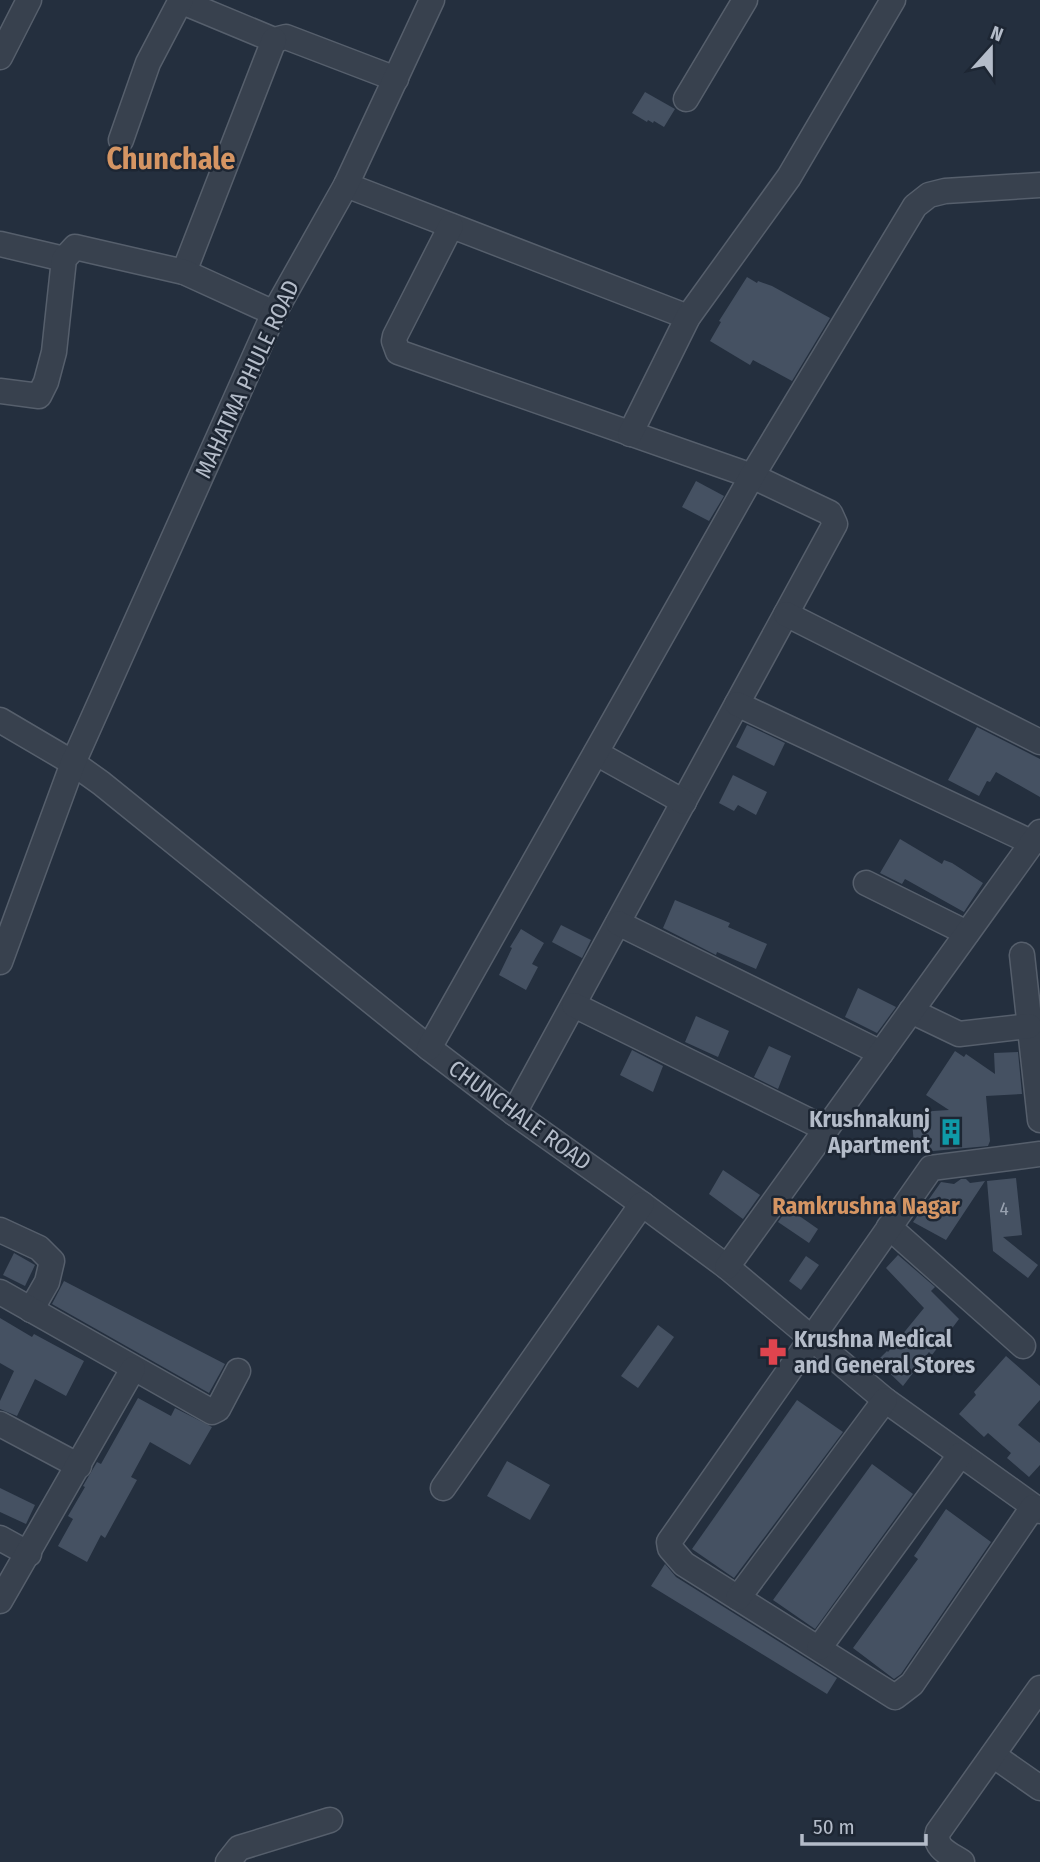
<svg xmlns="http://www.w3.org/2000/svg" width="1040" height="1862" font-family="'Fira Sans Condensed',sans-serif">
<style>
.building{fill:#455162}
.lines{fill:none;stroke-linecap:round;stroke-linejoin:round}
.minor-casing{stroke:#565f6c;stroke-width:27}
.minor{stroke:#38414e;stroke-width:24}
.labels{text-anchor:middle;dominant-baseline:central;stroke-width:5;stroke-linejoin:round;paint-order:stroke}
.number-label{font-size:19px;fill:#98a1af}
.street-label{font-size:23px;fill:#b4bcc9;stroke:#1d2633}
.poi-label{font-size:23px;font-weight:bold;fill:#b4bcc9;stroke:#1d2633;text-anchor:end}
.neighbourhood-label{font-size:24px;font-weight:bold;fill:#d59563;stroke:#1d2633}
.district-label{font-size:30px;font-weight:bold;fill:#d59563;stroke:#1d2633}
</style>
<rect width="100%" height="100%" fill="#242f3e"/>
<g class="building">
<path d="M 645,92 L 675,109 L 664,127 L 654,121 L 653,123 L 648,120 L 647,122 L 632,113 Z"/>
<path d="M 747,277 L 757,283 L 758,281 L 772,286 L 830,318 L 792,381 L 753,360 L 750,365 L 710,341 L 721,322 L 719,321 Z"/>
<path d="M 696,481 L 724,496 L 709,521 L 682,507 Z"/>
<path d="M 747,725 L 785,743 L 774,766 L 736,747 Z"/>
<path d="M 977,727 L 1040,759 L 1040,797 L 996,772 L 990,782 L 987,781 L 979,796 L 948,780 Z"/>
<path d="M 733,775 L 767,792 L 756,815 L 738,805 L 734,811 L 719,803 Z"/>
<path d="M 900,839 L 942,864 L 944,860 L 952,863 L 983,883 L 964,912 L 905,879 L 902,884 L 880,873 Z"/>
<path d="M 675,900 L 730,923 L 728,927 L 767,944 L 756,969 L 717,952 L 716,955 L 663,928 Z"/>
<path d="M 561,925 L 591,940 L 582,958 L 552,942 Z"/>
<path d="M 521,929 L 544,943 L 532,964 L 538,967 L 526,990 L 499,975 L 512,948 L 510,947 Z"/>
<path d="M 858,988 L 896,1007 L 877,1033 L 845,1017 Z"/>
<path d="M 696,1016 L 729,1031 L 718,1057 L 685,1042 Z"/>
<path d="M 769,1046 L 791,1056 L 778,1089 L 754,1077 Z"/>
<path d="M 632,1050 L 663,1066 L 653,1092 L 620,1075 Z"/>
<path d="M 955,1051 L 964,1057 L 966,1054 L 995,1074 L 994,1053 L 1018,1052 L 1022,1094 L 986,1096 L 990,1141 L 988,1146 L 922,1152 L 921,1147 L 914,1144 L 912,1122 L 919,1119 L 918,1112 L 949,1110 L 926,1095 Z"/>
<path d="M 723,1170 L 760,1195 L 743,1219 L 709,1194 Z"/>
<path d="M 1016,1178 L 1022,1235 L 1003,1237 L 1038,1265 L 1028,1278 L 993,1251 L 987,1181 Z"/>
<path d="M 961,1179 L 966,1179 L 970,1183 L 985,1181 L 946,1240 L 913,1222 L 941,1182 L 954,1184 Z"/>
<path d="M 788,1208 L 818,1229 L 809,1243 L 778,1222 Z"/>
<path d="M 14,1253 L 35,1265 L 25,1286 L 3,1275 Z"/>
<path d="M 898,1255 L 935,1287 L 931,1291 L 959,1319 L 932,1355 L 929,1352 L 903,1386 L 877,1361 L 887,1351 L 888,1352 L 924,1308 L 886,1268 Z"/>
<path d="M 806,1256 L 819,1265 L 801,1290 L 789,1281 Z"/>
<path d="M 64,1281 L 225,1364 L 209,1393 L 52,1304 Z"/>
<path d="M 0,1318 L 32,1337 L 34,1334 L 84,1361 L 66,1396 L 35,1379 L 17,1416 L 0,1409 L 0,1401 L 14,1371 L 0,1363 Z"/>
<path d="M 658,1325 L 674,1337 L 638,1388 L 621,1376 Z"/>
<path d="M 1006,1356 L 1040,1386 L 1040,1400 L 1018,1425 L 1040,1443 L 1040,1465 L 1029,1477 L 1007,1458 L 1011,1453 L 988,1433 L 984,1437 L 959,1414 L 976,1395 L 974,1392 Z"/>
<path d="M 138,1398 L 171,1416 L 175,1408 L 212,1427 L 190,1465 L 150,1442 L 131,1477 L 137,1480 L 105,1538 L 101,1535 L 87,1562 L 58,1546 L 73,1519 L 68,1516 L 85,1487 L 83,1486 L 97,1462 L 101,1464 Z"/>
<path d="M 797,1400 L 843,1432 L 734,1578 L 692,1549 Z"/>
<path d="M 507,1461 L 550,1485 L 530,1520 L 487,1496 Z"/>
<path d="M 872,1464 L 913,1494 L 815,1629 L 773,1600 Z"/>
<path d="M 0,1488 L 35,1505 L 26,1524 L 0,1512 Z"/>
<path d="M 946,1509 L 991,1542 L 901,1674 L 894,1679 L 853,1648 L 918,1559 L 914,1556 Z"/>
<path d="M 665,1564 L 676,1577 L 837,1678 L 827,1694 L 651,1586 Z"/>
</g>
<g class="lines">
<defs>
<g id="minor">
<path d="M 180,1 L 274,40 L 286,37 L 396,79"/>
<path d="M 0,57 L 29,0"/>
<path d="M 686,99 L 745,0"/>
<path d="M 121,140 L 148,63 L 181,0"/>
<path d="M 346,185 L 688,317"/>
<path d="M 451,226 L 395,336 L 394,341 L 398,352 L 752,476 L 830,513 L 835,524 L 514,1113"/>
<path d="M 0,244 L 64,259"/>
<path d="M 184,272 L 274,40"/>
<path d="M 0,391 L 39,396 L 46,382 L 54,352 L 64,259 L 75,247 L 184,272 L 274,313"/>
<path d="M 630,434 L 688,317 L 789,177 L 893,0"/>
<path d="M 786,614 L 1040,742"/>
<path d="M 737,704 L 1033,843"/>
<path d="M 0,720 L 73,763 L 101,783 L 429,1048 L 514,1113 L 642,1204 L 727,1267 L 885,1400 L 1040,1511"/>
<path d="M 596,753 L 684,802"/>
<path d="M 866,883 L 967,933"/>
<path d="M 618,923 L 881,1053"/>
<path d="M 1022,955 L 1040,1120"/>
<path d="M 0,962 L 73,763 L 274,313 L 346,185 L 432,0"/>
<path d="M 574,1005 L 826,1129"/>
<path d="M 911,1011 L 959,1034 L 1029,1026"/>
<path d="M 429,1048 L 752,476 L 915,206 L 929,195 L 945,191 L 1040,185"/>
<path d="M 889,1227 L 1023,1346"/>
<path d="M 0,1230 L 39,1248 L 52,1261 L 47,1282 L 31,1310"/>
<path d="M 727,1267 L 1040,832"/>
<path d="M 0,1292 L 212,1412 L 218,1409 L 238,1371"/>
<path d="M 0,1424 L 79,1466"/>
<path d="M 443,1488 L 642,1204"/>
<path d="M 1033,1507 L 912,1684 L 895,1697 L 684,1564 L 670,1548 L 669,1542 L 931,1168 L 1040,1154"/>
<path d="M 0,1538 L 29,1554"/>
<path d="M 738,1598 L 885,1400"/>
<path d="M 0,1601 L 133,1369"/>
<path d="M 819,1648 L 960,1455"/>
<path d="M 993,1755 L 1040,1788"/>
<path d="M 228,1862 L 239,1848 L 330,1820"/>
<path d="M 962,1862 C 950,1854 933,1848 938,1832 L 1040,1688"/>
</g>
</defs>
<use href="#minor" class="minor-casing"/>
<use href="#minor" class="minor"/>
</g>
<defs>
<symbol id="building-bare" viewBox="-9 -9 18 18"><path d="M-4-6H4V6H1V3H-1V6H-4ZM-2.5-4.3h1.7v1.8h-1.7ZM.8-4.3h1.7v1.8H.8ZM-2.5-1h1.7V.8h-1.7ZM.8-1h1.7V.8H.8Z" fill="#0f9aa8" stroke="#1d2633" stroke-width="2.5" paint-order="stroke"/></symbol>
<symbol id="pharmacy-bare" viewBox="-9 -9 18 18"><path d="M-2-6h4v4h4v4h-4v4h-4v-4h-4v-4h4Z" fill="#e0444e" stroke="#1d2633" stroke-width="2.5" paint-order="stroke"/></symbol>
</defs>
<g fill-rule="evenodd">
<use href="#building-bare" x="932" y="1113" width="38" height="38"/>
<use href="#pharmacy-bare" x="754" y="1333" width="38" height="38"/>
</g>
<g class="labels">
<g class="number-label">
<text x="1004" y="1208">4</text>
</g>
<g class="street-label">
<text transform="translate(247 379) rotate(-65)">MAHATMA PHULE ROAD</text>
<text transform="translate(520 1115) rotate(36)">CHUNCHALE ROAD</text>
</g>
<g class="poi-label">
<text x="930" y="1119">Krushnakunj<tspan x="930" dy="26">Apartment</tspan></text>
<text x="794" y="1339" text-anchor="start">Krushna Medical<tspan x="794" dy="26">and General Stores</tspan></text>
</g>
<g class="neighbourhood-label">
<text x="866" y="1206">Ramkrushna Nagar</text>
</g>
<g class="district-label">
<text x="171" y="159">Chunchale</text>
</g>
</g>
<g transform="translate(991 49) rotate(21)" stroke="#1d2633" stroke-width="5" paint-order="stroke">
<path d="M0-5L12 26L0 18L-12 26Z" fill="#b4bcc9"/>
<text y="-10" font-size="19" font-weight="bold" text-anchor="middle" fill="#b4bcc9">N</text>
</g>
<path d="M802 1834v10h124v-10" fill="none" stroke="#b4bcc9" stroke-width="3.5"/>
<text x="813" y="1834" font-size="21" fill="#b4bcc9" stroke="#1d2633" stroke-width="5" paint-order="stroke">50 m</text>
</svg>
